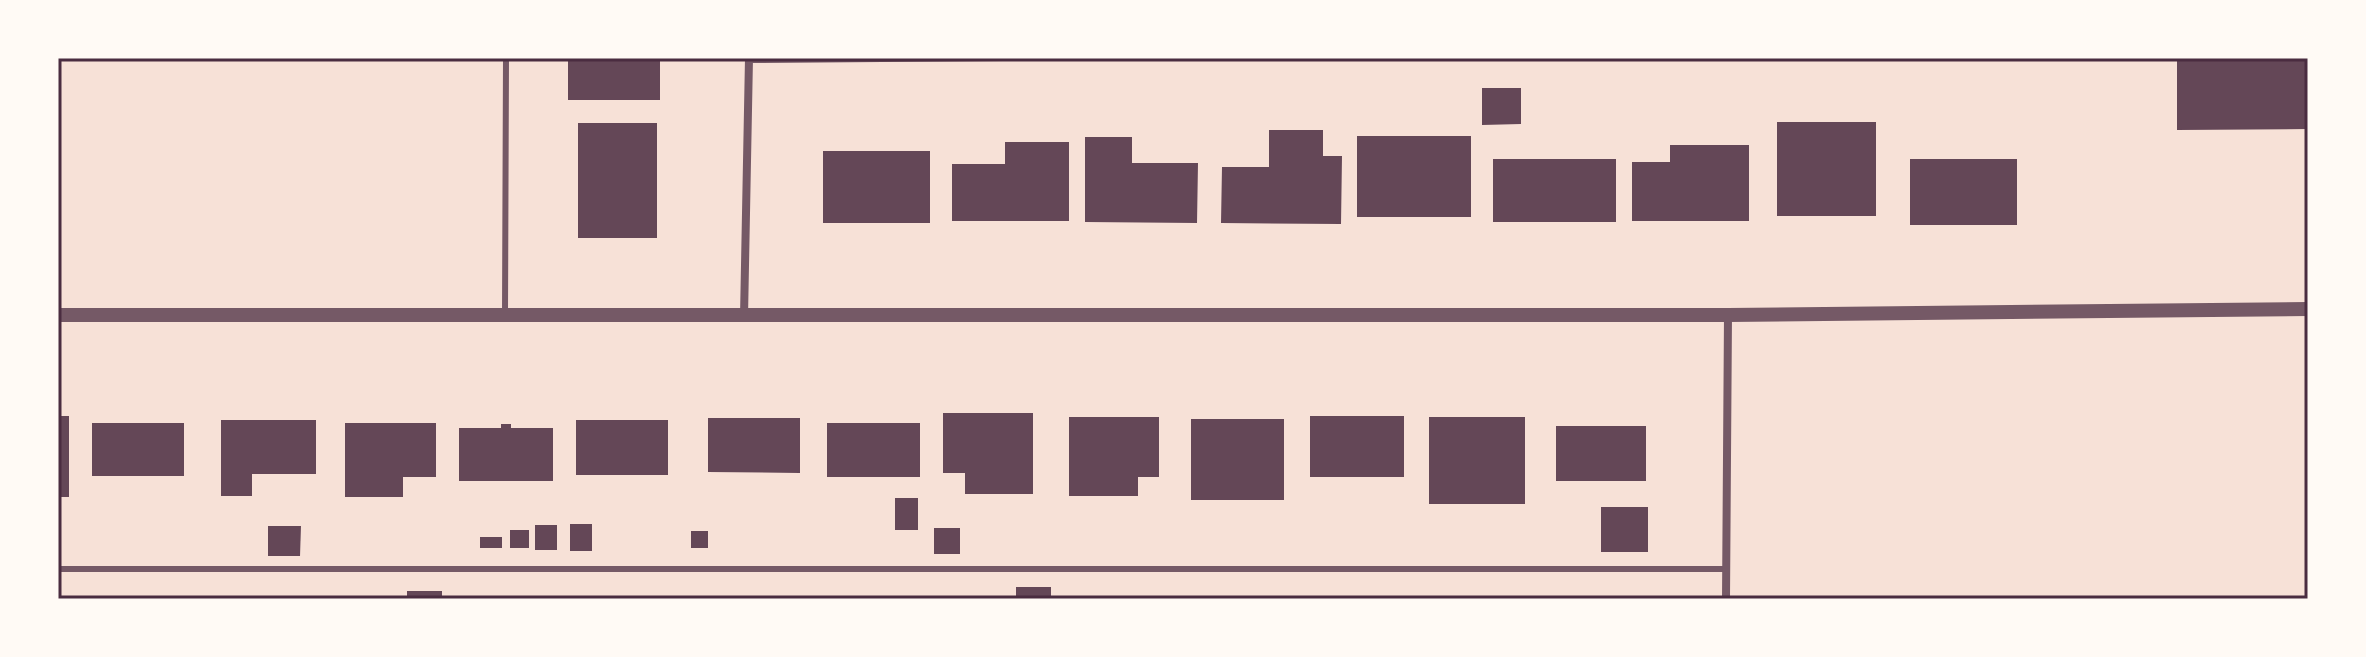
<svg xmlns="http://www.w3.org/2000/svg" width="2366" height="657" font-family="'Fira Sans Condensed',sans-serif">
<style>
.building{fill:#644757}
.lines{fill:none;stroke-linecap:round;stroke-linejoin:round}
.service{stroke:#755966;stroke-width:6}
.minor{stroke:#755966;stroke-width:8}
.tertiary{stroke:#755966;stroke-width:14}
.neatline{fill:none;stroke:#4a2c40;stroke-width:3}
</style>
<rect width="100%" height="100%" fill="#f7e1d7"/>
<g class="building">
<rect x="568" y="58" width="92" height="42"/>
<path d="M 2177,58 L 2308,58 L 2308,129 L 2177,130 Z"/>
<path d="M 1482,88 L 1521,88 L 1521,124 L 1482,125 Z"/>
<rect x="1777" y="122" width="99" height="94"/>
<rect x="578" y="123" width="79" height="115"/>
<path d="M 1269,130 L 1323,130 L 1323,156 L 1342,156 L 1341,224 L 1221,223 L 1222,167 L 1269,167 Z"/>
<rect x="1357" y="136" width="114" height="81"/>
<path d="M 1085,137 L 1132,137 L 1132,163 L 1198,163 L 1197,223 L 1085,222 Z"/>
<path d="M 1005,142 L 1069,142 L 1069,221 L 952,221 L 952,164 L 1005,164 Z"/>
<path d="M 1670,145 L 1749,145 L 1749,221 L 1632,221 L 1632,162 L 1670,162 Z"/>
<rect x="823" y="151" width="107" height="72"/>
<rect x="1493" y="159" width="123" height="63"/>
<rect x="1910" y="159" width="107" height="66"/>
<path d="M 943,413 L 1033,413 L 1033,494 L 965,494 L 965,473 L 943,473 Z"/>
<rect x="58" y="416" width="11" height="81"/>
<rect x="1310" y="416" width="94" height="61"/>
<path d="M 1069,417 L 1159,417 L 1159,477 L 1138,477 L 1138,496 L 1069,496 Z"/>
<rect x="1429" y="417" width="96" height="87"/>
<path d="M 708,418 L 800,418 L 800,473 L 708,472 Z"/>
<rect x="1191" y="419" width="93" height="81"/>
<path d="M 221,420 L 316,420 L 316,474 L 252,474 L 252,496 L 221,496 Z"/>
<rect x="576" y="420" width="92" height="55"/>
<rect x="92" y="423" width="92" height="53"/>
<path d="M 345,423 L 436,423 L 436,477 L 403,477 L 403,497 L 345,497 Z"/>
<rect x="827" y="423" width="93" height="54"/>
<path d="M 501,424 L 511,424 L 511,428 L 553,428 L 553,481 L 459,481 L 459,428 L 501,428 Z"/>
<rect x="1556" y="426" width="90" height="55"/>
<rect x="895" y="498" width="23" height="32"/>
<rect x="1601" y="507" width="47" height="45"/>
<rect x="570" y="524" width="22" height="27"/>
<rect x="535" y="525" width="22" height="25"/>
<path d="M 268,526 L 301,526 L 300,556 L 268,556 Z"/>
<rect x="934" y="528" width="26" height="26"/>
<rect x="510" y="530" width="19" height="18"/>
<rect x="691" y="531" width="17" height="17"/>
<rect x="480" y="537" width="22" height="11"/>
<rect x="1016" y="587" width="35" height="12"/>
<rect x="407" y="591" width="35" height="8"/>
</g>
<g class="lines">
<g class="service">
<path d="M 749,60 L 1003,58"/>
<path d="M 505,314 L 506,58"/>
<path d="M 58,569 L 1726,569"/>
</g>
<g class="minor">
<path d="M 744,317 L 749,58"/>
<path d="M 1726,599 L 1728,315"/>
</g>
<path class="tertiary" d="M 58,315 L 1728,315 L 2308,309"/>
</g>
<rect width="2366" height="657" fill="none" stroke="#fffaf5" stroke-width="120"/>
<rect x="60" y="60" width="2246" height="537" class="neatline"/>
</svg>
